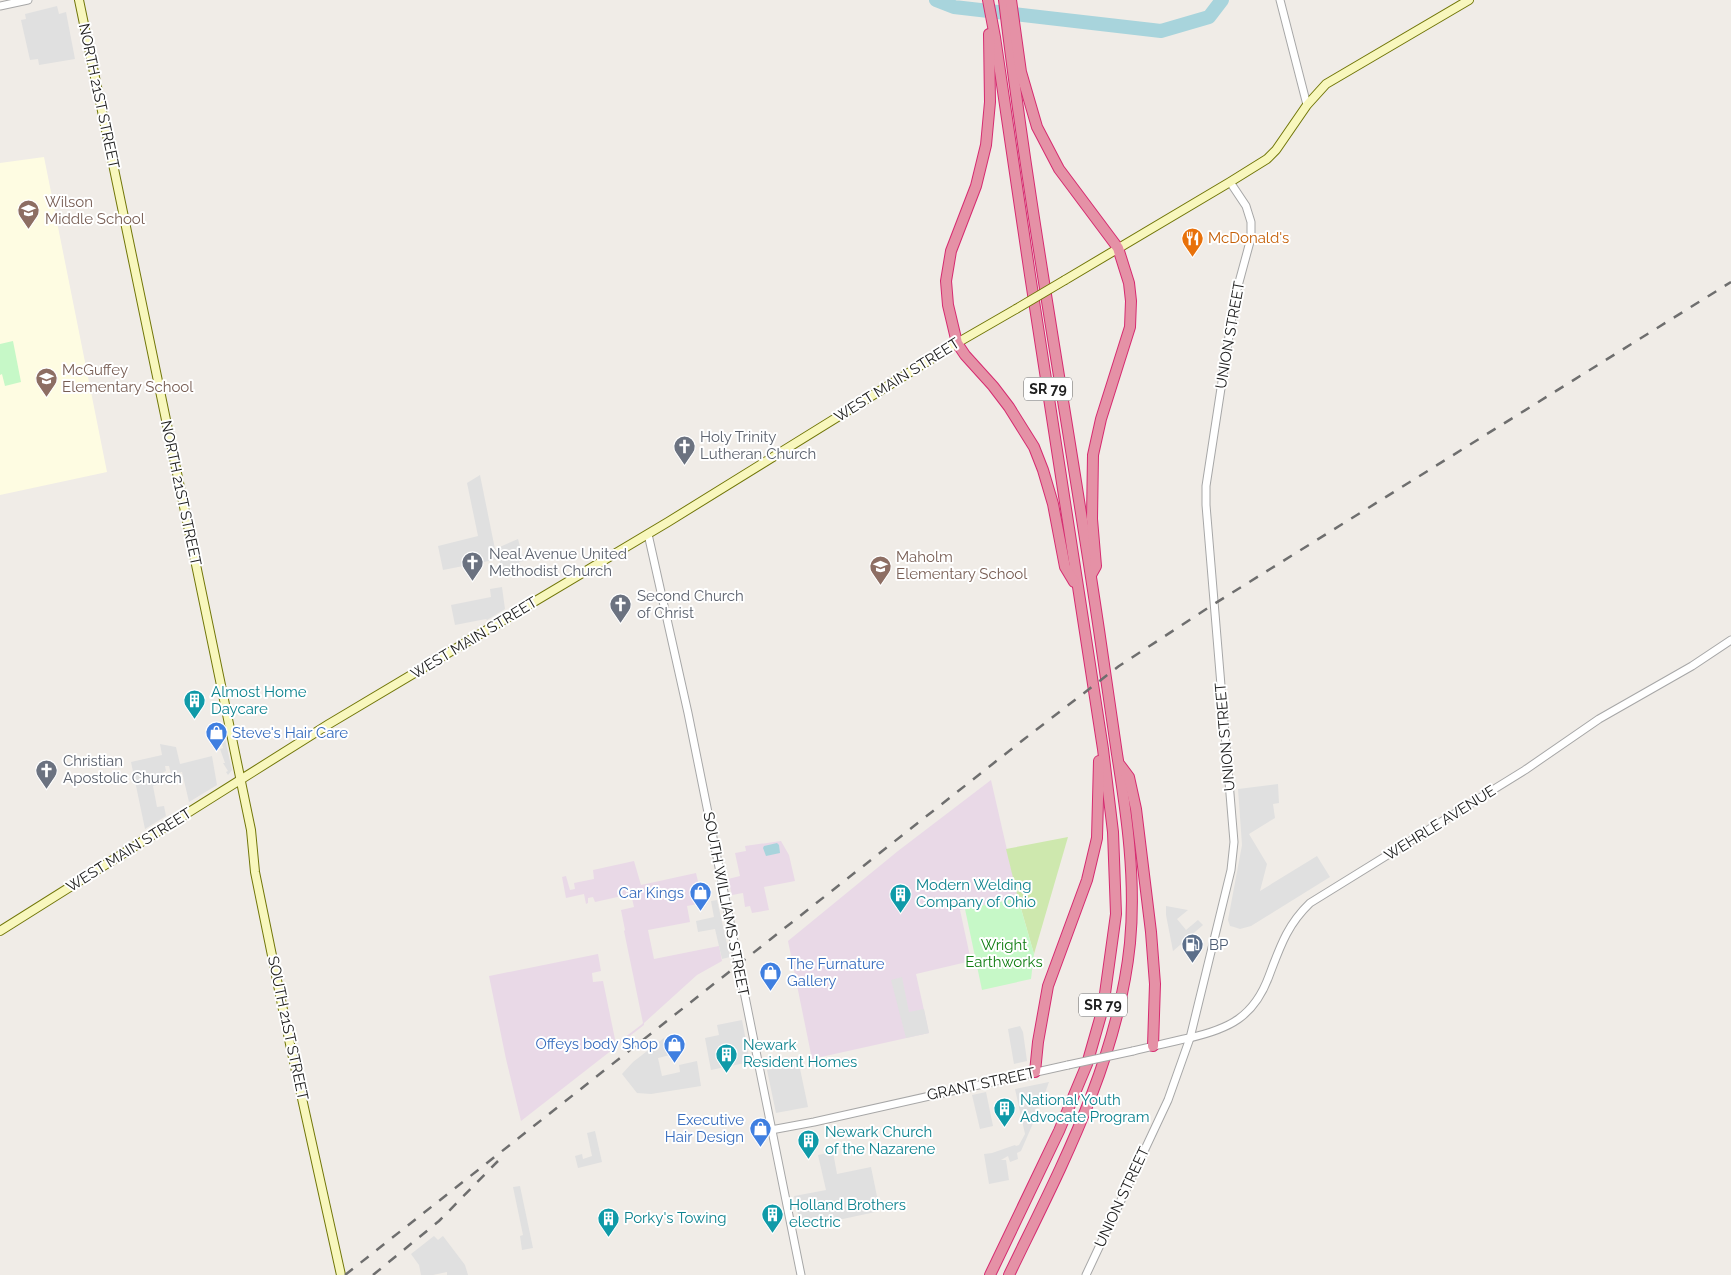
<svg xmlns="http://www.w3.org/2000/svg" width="1731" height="1275" font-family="Raleway,sans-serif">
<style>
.industrial{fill:#e9d9e7}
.education{fill:#fefce2}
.grass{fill:#cee8ae}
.park{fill:#c6f8c7}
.parking{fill:#e0e0e0}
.water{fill:#a8d4dc}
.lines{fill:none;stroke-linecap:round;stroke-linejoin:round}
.river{stroke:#a8d4dc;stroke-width:14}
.tertiary-casing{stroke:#a7a7a7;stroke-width:9}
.secondary-casing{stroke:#717608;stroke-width:10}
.motorway-casing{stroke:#d62b70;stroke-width:12}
.tertiary{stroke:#fff;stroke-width:7}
.secondary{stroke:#f8f7bd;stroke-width:8}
.motorway{stroke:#e591a6;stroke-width:10}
.rail{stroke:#6e6e6e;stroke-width:2.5;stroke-dasharray:10 10;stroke-linecap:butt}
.tertiary-bridge-casing{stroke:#a7a7a7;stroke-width:9;stroke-linecap:butt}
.secondary-bridge-casing{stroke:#717608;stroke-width:10;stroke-linecap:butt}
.tertiary-bridge{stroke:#fff;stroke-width:7}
.secondary-bridge{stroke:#f8f7bd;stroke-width:8}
.labels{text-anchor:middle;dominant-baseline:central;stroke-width:4;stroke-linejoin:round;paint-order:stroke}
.shield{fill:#fff;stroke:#636363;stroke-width:1}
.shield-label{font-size:14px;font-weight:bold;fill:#202020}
.street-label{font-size:15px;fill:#202020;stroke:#fff}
.education-label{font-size:15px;fill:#785e54;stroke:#fff;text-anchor:start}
.food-label{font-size:15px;fill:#c56008;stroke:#fff;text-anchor:start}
.worship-label{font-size:15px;fill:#5b616d;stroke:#fff;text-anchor:start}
.culture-label{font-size:15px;fill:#0d838f;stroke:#fff;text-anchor:start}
.shop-label{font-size:15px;fill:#366cbe;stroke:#fff;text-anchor:end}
.park-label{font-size:15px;fill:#0f7d11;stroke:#fff}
.service-label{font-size:15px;fill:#4e5e75;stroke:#fff;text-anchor:start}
</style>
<rect width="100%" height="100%" fill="#f0ece7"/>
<g class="industrial">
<path d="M 991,780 L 1018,898 L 960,910 L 971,961 L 916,974 L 929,1033 L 812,1059 L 788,941 L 898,851 Z"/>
<path d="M 781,841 L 789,855 L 795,881 L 764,887 L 769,910 L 752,913 L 750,906 L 745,907 L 743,893 L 732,895 L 728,879 L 740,876 L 735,853 L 746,851 L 745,846 Z"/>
<path d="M 634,861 L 641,885 L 696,873 L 703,903 L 687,906 L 690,922 L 648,930 L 654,959 L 719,946 L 722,961 L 697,975 L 644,1023 L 644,1025 L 521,1121 L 506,1059 L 489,976 L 598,954 L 601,971 L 592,973 L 593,982 L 603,981 L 616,1044 L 641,1025 L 643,1023 L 624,931 L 625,930 L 621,910 L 634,907 L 631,894 L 595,902 L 593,897 L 588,898 L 588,903 L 586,904 L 584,894 L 566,898 L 562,877 L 566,876 L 570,890 L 575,889 L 574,883 L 594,879 L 593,870 Z"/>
</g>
<path class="education" d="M 44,157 L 107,472 L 0,495 L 0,163 Z"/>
<path class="grass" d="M 1068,837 L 1034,954 L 1018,898 L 1006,849 Z"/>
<g class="park">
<path d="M 13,341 L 21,382 L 5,386 L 2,374 L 0,375 L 0,344 Z"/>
<path d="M 1018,898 L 1034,954 L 1031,979 L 982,990 L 965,909 Z"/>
</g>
<g class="parking">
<path d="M 57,6 L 59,14 L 66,12 L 75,59 L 39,65 L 38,59 L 30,60 L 21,20 L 26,19 L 25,14 Z"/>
<path d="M 480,475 L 495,549 L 518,539 L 524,561 L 519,562 L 521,567 L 508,571 L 509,577 L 506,577 L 503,566 L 501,566 L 499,559 L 443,570 L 438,546 L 478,536 L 467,483 Z"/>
<path d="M 502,587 L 505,609 L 487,620 L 486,619 L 455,625 L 451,605 L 491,597 L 490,589 Z"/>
<path d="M 223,730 L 232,770 L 228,775 L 226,772 L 228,771 L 223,763 L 225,763 L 220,749 L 223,748 L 219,731 Z"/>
<path d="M 160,744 L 176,747 L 180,764 L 212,756 L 217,785 L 189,802 L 182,772 L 171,774 L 169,766 L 165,766 L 166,771 L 162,773 L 164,783 L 153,786 L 157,807 L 164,806 L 166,816 L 145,829 L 131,762 L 162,755 Z"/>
<path d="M 1278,784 L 1279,803 L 1273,804 L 1275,818 L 1249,834 L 1267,864 L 1260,891 L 1317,856 L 1330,877 L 1251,926 L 1240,929 L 1234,927 L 1230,926 L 1228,920 L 1242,845 L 1238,789 Z"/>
<path d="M 717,900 L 730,957 L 722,959 L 715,929 L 698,932 L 696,921 L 714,917 L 711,901 Z"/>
<path d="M 1166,906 L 1188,910 L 1177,919 L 1186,930 L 1198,920 L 1203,925 L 1173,951 L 1166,915 Z"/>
<path d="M 902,977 L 909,1012 L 924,1009 L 929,1033 L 906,1038 L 891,980 Z"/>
<path d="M 742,1020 L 750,1062 L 711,1070 L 705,1038 L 719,1035 L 717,1025 Z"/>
<path d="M 1020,1026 L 1023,1032 L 1027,1061 L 1014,1064 L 1008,1029 Z"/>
<path d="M 664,1038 L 670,1055 L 658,1058 L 662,1076 L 680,1072 L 679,1065 L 697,1061 L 701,1086 L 651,1094 L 637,1093 L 622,1074 L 633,1062 Z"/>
<path d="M 799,1064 L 808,1107 L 776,1113 L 767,1070 Z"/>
<path d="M 1049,1082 L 1040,1107 L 1035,1109 L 1034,1121 L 1021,1151 L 1017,1153 L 1018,1159 L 1010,1162 L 1008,1156 L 1001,1160 L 1006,1160 L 1009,1180 L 989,1184 L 984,1154 L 992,1153 L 1015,1145 L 1016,1146 L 1019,1145 L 1025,1134 L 1015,1089 Z"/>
<path d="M 986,1092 L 993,1126 L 980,1129 L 972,1095 Z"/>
<path d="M 595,1131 L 602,1162 L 578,1168 L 575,1156 L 582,1154 L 583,1159 L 592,1156 L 587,1133 Z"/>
<path d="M 833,1152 L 837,1174 L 871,1167 L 880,1211 L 801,1228 L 794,1196 L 826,1190 L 818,1155 Z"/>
<path d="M 520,1186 L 533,1248 L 522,1250 L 520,1236 L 523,1235 L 513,1187 Z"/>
<path d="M 434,1236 L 438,1240 L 443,1236 L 465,1265 L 468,1275 L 447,1275 L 447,1272 L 433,1275 L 421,1275 L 419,1265 L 411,1254 Z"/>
</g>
<path class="water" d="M 777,843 L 779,845 L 780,853 L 766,856 L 763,848 L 764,846 Z"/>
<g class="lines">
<path class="river" d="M 936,0 L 954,7 L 1161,31 L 1209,17 L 1222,0"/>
<defs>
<g id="tertiary">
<path d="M 1280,0 L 1307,105"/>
<path d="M 0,6 L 28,0"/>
<path d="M 648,534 L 688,713 L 801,1275"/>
<path d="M 1133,1051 C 1151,1047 1170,1042 1189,1038 C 1229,1029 1254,1017 1269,976 C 1280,947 1287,925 1310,903 L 1525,770 L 1599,719 L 1692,666 L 1731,640"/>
<path d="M 771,1130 L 814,1122 L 1068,1065"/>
<path d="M 1086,1275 L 1168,1100 L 1190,1038 L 1231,870 L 1234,842 L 1232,818 L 1206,505 L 1206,486 L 1235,297 L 1251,238 L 1251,222 L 1246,206 L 1230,182"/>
</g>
<g id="secondary">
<path d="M 79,0 L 251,830 L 255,872 L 290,1044 L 341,1275"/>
<path d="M 1065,280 L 1230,182 L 1267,159 L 1276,150 L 1307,105 L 1326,84 L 1469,0"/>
<path d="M 0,931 L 329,724 L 668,522 L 957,343 L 1016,309"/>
</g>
<g id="motorway">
<path d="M 988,0 L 995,37 L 1030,275 L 1103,749 L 1113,832 L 1116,914 L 1103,1008 L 1087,1064 L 1059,1131 L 990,1275"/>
<path d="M 1004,0 C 1029,211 1068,420 1099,630 C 1105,671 1111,713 1117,754 C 1127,816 1136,880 1130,943 C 1118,1062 1060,1169 1009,1275"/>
<path d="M 1011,0 L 1021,72 L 1037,127 L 1059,169 L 1118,248 L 1129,283 L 1131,301 L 1130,327 L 1101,419 L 1093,455 L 1092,519 L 1096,566 L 1091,575"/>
<path d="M 989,34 L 990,102 L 986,145 L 976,186 L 951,251 L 946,281 L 948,305 L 957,343 L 965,355 L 993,386 L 1009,407 L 1034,447 L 1043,470 L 1053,504 L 1065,567 L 1074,582"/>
<path d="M 1120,765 L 1129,777 L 1136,809 L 1151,932 L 1155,984 L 1153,1046"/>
<path d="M 1035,1072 L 1038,1042 L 1048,986 L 1087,880 L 1097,838 L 1099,761"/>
</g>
</defs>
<use href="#tertiary" class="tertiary-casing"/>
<use href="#secondary" class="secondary-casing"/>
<use href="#motorway" class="motorway-casing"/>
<use href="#tertiary" class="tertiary"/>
<use href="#secondary" class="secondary"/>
<use href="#motorway" class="motorway"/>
<g class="rail">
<path d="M 345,1275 L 1023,740 L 1119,666 L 1214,604 L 1731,282"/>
<path d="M 373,1275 L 439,1221 L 498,1161"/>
</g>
<defs>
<path id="tertiary-bridge" d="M 1068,1065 L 1133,1051"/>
<path id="secondary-bridge" d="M 1016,309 L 1065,280"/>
</defs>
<use href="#tertiary-bridge" class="tertiary-bridge-casing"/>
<use href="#secondary-bridge" class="secondary-bridge-casing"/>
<use href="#tertiary-bridge" class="tertiary-bridge"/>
<use href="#secondary-bridge" class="secondary-bridge"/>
</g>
<defs>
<symbol id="school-pin" viewBox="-11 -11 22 30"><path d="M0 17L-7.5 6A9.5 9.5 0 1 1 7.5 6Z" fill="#8d6e63" stroke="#fff"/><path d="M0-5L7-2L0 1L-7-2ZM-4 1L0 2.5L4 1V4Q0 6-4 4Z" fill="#fff"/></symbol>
<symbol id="restaurant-pin" viewBox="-11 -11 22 30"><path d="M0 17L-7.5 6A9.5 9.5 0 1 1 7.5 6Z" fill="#e8710a" stroke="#fff"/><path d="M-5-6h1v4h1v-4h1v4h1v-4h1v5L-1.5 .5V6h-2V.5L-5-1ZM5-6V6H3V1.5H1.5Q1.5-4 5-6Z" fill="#fff"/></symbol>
<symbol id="church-pin" viewBox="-11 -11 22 30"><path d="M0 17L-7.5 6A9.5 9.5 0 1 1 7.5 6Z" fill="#6b7280" stroke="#fff"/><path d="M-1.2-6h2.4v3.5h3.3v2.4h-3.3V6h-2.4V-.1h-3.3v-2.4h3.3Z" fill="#fff"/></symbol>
<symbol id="building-pin" viewBox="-11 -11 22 30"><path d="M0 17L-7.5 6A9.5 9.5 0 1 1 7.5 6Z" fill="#0f9aa8" stroke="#fff"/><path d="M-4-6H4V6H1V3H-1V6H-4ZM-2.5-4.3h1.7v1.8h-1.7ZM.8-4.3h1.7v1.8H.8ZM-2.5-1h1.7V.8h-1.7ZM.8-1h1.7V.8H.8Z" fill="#fff"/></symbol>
<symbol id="shop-pin" viewBox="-11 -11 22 30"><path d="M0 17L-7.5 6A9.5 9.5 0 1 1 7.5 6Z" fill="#3f7fe0" stroke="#fff"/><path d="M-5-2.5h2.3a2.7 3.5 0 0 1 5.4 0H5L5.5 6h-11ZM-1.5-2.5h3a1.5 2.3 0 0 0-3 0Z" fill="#fff"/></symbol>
<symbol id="fuel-pin" viewBox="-11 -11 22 30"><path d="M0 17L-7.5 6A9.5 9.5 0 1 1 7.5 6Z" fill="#5c6f8a" stroke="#fff"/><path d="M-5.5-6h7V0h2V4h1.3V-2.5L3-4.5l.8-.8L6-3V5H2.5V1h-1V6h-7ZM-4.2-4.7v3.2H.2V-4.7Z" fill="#fff"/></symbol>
</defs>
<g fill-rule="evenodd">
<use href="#school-pin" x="16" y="198" width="25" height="34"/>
<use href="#restaurant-pin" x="1180" y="226" width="25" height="34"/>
<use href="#school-pin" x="34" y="366" width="25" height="34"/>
<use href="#church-pin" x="672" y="434" width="25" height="34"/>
<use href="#church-pin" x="460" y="550" width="25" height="34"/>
<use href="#school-pin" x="868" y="554" width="25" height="34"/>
<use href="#church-pin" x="608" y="592" width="25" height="34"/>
<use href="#building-pin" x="182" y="688" width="25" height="34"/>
<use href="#shop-pin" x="204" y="720" width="25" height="34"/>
<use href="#church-pin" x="34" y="758" width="25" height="34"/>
<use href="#shop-pin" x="688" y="880" width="25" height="34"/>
<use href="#building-pin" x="888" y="882" width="25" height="34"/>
<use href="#fuel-pin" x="1180" y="932" width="25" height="34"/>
<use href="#shop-pin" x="758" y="960" width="25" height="34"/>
<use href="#shop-pin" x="662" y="1032" width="25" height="34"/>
<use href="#building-pin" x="714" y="1042" width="25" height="34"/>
<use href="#building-pin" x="992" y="1096" width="25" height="34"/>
<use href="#shop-pin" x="748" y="1116" width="25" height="34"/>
<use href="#building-pin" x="796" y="1128" width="25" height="34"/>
<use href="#building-pin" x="760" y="1202" width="25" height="34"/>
<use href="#building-pin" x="596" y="1206" width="25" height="34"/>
</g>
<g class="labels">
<g class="shield">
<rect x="1024" y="377.5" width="48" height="23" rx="4"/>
<rect x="1079" y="993.5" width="48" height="23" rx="4"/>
</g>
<g class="shield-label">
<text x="1048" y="389">SR 79</text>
<text x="1103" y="1005">SR 79</text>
</g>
<g class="street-label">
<text transform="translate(99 96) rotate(78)">NORTH 21ST STREET</text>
<text transform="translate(1230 335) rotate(-80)">UNION STREET</text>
<text transform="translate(897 380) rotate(-32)">WEST MAIN STREET</text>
<text transform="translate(181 493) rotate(78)">NORTH 21ST STREET</text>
<text transform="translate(474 638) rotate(-31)">WEST MAIN STREET</text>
<text transform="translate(1225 737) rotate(-95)">UNION STREET</text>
<text transform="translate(1440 823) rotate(-32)">WEHRLE AVENUE</text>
<text transform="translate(129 850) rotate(-32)">WEST MAIN STREET</text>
<text transform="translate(726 904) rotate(79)">SOUTH WILLIAMS STREET</text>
<text transform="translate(288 1028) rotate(78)">SOUTH 21ST STREET</text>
<text transform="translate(981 1084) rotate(-12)">GRANT STREET</text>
<text transform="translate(1122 1197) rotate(-65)">UNION STREET</text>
</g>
<g class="education-label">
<text x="45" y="202">Wilson<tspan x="45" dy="17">Middle School</tspan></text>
<text x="62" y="370">McGuffey<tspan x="62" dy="17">Elementary School</tspan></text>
<text x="896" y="557">Maholm<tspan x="896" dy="17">Elementary School</tspan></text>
</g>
<g class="food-label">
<text x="1208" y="238">McDonald's</text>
</g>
<g class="worship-label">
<text x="700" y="437">Holy Trinity<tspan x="700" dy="17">Lutheran Church</tspan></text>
<text x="489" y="554">Neal Avenue United<tspan x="489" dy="17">Methodist Church</tspan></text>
<text x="637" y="596">Second Church<tspan x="637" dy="17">of Christ</tspan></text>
<text x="63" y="761">Christian<tspan x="63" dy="17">Apostolic Church</tspan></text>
</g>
<g class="culture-label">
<text x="211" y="692">Almost Home<tspan x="211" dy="17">Daycare</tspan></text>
<text x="916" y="885">Modern Welding<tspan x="916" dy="17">Company of Ohio</tspan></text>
<text x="743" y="1045">Newark<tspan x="743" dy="17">Resident Homes</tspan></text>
<text x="1020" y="1100">National Youth<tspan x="1020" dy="17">Advocate Program</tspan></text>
<text x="825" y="1132">Newark Church<tspan x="825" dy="17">of the Nazarene</tspan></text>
<text x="789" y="1205">Holland Brothers<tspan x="789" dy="17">electric</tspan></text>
<text x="624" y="1218">Porky's Towing</text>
</g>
<g class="shop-label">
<text x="232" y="733" text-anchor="start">Steve's Hair Care</text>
<text x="684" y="893">Car Kings</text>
<text x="787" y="964" text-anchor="start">The Furnature<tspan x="787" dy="17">Gallery</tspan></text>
<text x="658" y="1044">Offeys body Shop</text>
<text x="744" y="1120">Executive<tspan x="744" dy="17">Hair Design</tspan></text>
</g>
<g class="park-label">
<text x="1004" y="945">Wright<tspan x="1004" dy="17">Earthworks</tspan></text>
</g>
<g class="service-label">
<text x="1209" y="945">BP</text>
</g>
</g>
</svg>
